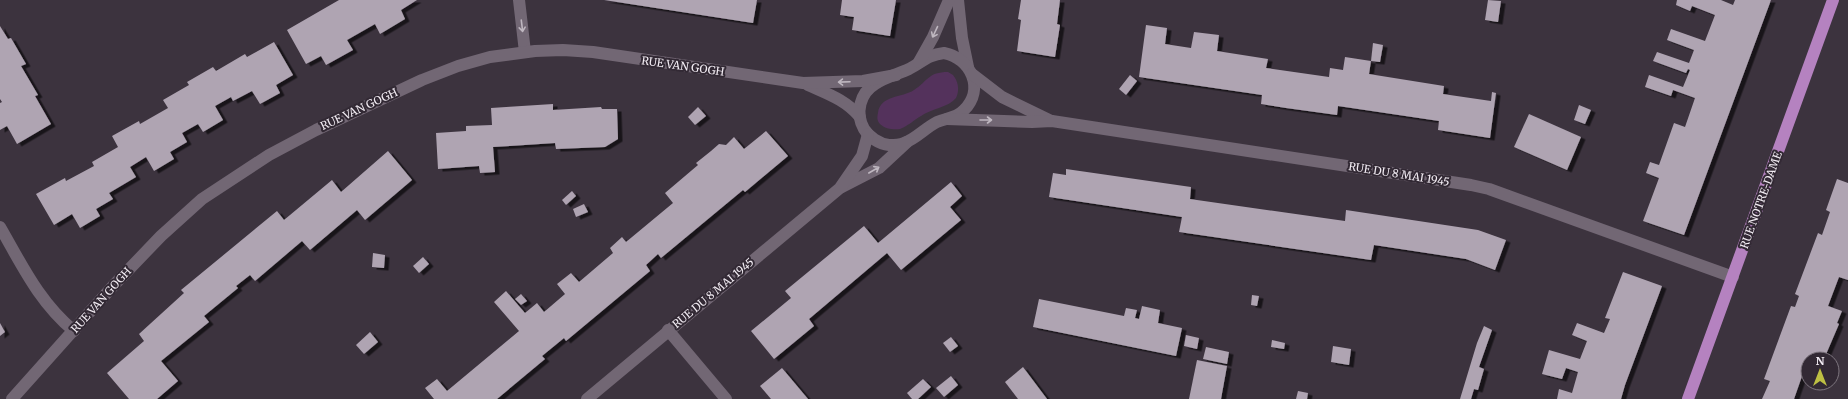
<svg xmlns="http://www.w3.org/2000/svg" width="1848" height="399" font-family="Merriweather,serif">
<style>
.green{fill:#54325c}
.building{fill:#afa4b2;filter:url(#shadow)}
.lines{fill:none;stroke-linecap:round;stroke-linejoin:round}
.minor{stroke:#726774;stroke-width:12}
.major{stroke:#b582c0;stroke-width:12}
.oneway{stroke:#bfb7c0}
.labels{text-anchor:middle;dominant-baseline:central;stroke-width:4;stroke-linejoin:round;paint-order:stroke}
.street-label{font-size:11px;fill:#f2ecf3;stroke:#322934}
</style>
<defs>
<filter id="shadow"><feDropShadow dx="4.5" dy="2.5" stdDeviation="0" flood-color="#0009"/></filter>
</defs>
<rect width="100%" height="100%" fill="#3c333e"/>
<path class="green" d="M 948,72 L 953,75 C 958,81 960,90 956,98 C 949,107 931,109 921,116 C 914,120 908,126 900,129 C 894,130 885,129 880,124 C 877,121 877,117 878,113 C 880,95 902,98 914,90 C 928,81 928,72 948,72 Z"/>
<g class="building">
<path d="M 339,0 L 417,0 L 401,10 L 405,19 L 380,34 L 375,24 L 347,40 L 353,50 L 326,65 L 321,56 L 306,64 L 287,30 Z"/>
<path d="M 604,0 L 757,0 L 753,23 Z"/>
<path d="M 842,0 L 896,0 L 890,36 L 852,30 L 854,17 L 840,15 Z"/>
<path d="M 1021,0 L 1060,0 L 1057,24 L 1060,25 L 1055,57 L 1017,51 L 1021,20 L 1018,19 Z"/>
<path d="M 1488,0 L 1501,1 L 1498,22 L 1485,20 Z"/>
<path d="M 1677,0 L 1721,0 L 1733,5 L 1735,0 L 1771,0 L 1684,235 L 1643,221 L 1659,178 L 1646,173 L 1650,162 L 1659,165 L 1674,123 L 1685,127 L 1695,98 L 1673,90 L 1671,96 L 1645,87 L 1649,75 L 1683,87 L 1690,70 L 1688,69 L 1686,73 L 1653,61 L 1657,52 L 1689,63 L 1694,50 L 1667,40 L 1671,29 L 1705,41 L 1715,15 L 1692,6 L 1690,11 L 1676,5 Z"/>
<path d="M 1146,25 L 1167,28 L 1165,44 L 1191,48 L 1194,32 L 1219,35 L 1217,51 L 1268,59 L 1266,68 L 1329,77 L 1330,68 L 1343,70 L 1345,57 L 1371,61 L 1369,74 L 1444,86 L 1443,94 L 1491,101 L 1492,92 L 1496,93 L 1490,138 L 1438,130 L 1439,121 L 1338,106 L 1337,115 L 1286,108 L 1261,104 L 1262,95 L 1139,77 Z"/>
<path d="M 0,26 L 8,39 L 11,38 L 26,64 L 21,66 L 38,95 L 35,96 L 51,124 L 17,144 L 7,126 L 0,130 L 0,103 L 2,102 L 0,99 Z"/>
<path d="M 274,42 L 293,75 L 276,85 L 280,93 L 260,104 L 252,91 L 233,101 L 231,97 L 215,106 L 223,120 L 203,132 L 198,124 L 182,133 L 187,142 L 170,152 L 174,159 L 154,171 L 146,157 L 130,167 L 136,177 L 109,193 L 113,199 L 96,209 L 100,216 L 80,228 L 72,214 L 54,225 L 36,194 L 65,178 L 66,181 L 94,166 L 92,162 L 118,147 L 112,136 L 139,121 L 140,124 L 168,108 L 163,100 L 189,85 L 187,82 L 213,67 L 216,71 L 245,54 L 247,57 Z"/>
<path d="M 1373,43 L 1383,45 L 1380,62 L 1371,61 Z"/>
<path d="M 1130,75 L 1137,81 L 1126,95 L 1119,89 Z"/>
<path d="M 553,104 L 553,110 L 601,107 L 602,109 L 617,109 L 618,139 L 605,147 L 556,149 L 555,143 L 493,147 L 495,172 L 480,173 L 479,166 L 438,169 L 436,133 L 466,131 L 466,126 L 492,125 L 491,108 Z"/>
<path d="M 1579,105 L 1591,110 L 1585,124 L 1574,120 Z"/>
<path d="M 698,107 L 706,116 L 695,125 L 688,117 Z"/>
<path d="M 1529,114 L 1581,137 L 1567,170 L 1514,147 Z"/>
<path d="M 766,131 L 788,156 L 745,192 L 743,190 L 661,258 L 658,254 L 646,265 L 650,271 L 566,341 L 564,338 L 542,356 L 545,359 L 497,399 L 434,399 L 425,388 L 437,379 L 447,391 L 519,331 L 494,302 L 506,291 L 525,313 L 537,303 L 544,312 L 565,294 L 557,284 L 571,273 L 579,282 L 613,253 L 610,248 L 622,237 L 626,242 L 673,203 L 665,193 L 698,165 L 696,163 L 711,151 L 719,144 L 726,145 L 734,137 L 744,149 Z"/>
<path d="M 388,151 L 412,180 L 365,220 L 357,210 L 310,250 L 302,241 L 255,281 L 250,275 L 236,286 L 238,288 L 204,316 L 209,322 L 161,361 L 178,381 L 157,399 L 129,399 L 107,373 L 144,341 L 139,334 L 184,293 L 181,290 L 277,211 L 284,220 L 332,180 L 341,192 Z"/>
<path d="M 1066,169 L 1191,187 L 1190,199 L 1345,221 L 1346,210 L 1478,230 L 1506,240 L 1495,270 L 1466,259 L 1374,245 L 1371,260 L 1179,232 L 1182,217 L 1049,197 L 1053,173 L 1066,175 Z"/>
<path d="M 1837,179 L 1848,183 L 1848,280 L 1839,277 L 1828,306 L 1842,311 L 1837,323 L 1839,324 L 1824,359 L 1808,359 L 1794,399 L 1762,399 L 1770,381 L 1764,379 L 1791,306 L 1795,307 L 1799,296 L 1795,294 L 1818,233 L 1822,235 L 1830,212 L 1826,210 Z"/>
<path d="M 951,182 L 962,196 L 950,207 L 961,220 L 901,270 L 887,253 L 809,319 L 814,326 L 774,359 L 751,331 L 791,298 L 785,291 L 864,226 L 878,243 Z"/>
<path d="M 572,191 L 576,196 L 566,205 L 562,200 Z"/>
<path d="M 584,204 L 588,212 L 576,217 L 573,209 Z"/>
<path d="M 373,253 L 385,255 L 384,268 L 372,267 Z"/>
<path d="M 423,257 L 429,264 L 419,273 L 413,266 Z"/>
<path d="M 1623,272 L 1662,286 L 1625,385 L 1621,399 L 1557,399 L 1559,389 L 1572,393 L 1578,372 L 1566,368 L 1562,379 L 1542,374 L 1549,350 L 1580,359 L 1587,341 L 1572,335 L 1577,323 L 1604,333 L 1610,319 L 1605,318 Z"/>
<path d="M 521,294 L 527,301 L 521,305 L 515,299 Z"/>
<path d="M 1252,295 L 1259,296 L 1257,306 L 1251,305 Z"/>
<path d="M 1039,299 L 1124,316 L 1126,308 L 1137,310 L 1135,318 L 1139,319 L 1142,306 L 1160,310 L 1158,323 L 1182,328 L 1176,356 L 1033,327 Z"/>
<path d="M 0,323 L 5,332 L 0,336 Z"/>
<path d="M 1484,326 L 1492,330 L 1479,367 L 1484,369 L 1478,390 L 1474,389 L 1471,399 L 1460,399 L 1477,343 Z"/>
<path d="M 370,332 L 378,342 L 364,354 L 356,345 Z"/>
<path d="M 1186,335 L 1199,338 L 1197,349 L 1184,346 Z"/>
<path d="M 951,337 L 958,346 L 950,352 L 943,343 Z"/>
<path d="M 1272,340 L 1285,343 L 1284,349 L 1271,347 Z"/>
<path d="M 1333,346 L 1351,349 L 1349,365 L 1331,362 Z"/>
<path d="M 1206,347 L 1229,352 L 1227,364 L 1203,359 Z"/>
<path d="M 1197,360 L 1227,366 L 1221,399 L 1189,399 Z"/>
<path d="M 1023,367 L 1047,399 L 1018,399 L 1005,382 Z"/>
<path d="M 782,368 L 808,399 L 771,399 L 760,386 Z"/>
<path d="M 951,376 L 958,385 L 944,397 L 936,388 Z"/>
<path d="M 923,379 L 931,387 L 918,399 L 912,399 L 907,393 Z"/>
<path d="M 1298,391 L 1308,393 L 1307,399 L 1296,399 Z"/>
</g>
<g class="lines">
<g class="minor">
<path d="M 519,0 L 525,52"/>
<path d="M 958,0 L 962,38 L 968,67"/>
<path d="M 944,53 C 971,58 985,89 964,110 C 957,118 947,118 937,122 C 925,128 916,139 904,143 C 899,145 894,145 889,145 C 879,144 869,137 864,129 C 855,113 860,93 875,84 C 885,77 898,74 909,69 C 923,62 927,55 944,53 Z"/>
<path d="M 919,62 L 933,37 L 949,0"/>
<path d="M 972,74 L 1002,97 L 1051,121"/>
<path d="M 808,85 C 828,94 846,100 860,117"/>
<path d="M 947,119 L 1032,122 L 1052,121 L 1471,185 L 1489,189 L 1733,277"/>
<path d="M 842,187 L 879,168 L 907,142"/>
<path d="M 0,227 C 22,265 39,302 74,331"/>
<path d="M 668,330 L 726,399"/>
<path d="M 12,399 L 113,286 L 161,236 L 202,199 L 269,155 L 316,130 L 422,80 L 458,66 L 490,57 L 535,51 L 563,50 L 593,52 L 803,83 L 863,81 L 896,75"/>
<path d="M 587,399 L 840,188 L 862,156 L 868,134"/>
</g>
<path class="major" d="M 1688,399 L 1833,0"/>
</g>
<defs><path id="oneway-shaft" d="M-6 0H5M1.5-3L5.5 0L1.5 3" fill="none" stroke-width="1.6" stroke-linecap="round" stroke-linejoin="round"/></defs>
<g class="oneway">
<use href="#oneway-shaft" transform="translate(522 26) rotate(83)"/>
<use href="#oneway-shaft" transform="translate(935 32) rotate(115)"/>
<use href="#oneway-shaft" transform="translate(844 82) rotate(178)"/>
<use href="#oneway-shaft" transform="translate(986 120)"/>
<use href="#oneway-shaft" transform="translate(874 170) rotate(-30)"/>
</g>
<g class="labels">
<g class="street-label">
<text transform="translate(683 66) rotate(8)">RUE VAN GOGH</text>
<text transform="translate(359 109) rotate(-25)">RUE VAN GOGH</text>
<text transform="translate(1399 174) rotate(9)">RUE DU 8 MAI 1945</text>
<text transform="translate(1761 200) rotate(-70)">RUE NOTRE-DAME</text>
<text transform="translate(713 293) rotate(-40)">RUE DU 8 MAI 1945</text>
<text transform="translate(101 300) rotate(-48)">RUE VAN GOGH</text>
</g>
</g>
<g transform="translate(1820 371)"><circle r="19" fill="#322934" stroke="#7f7780"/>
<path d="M0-3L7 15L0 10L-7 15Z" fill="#bdbf43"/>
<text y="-6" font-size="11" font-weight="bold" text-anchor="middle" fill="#f2ecf3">N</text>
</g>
</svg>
